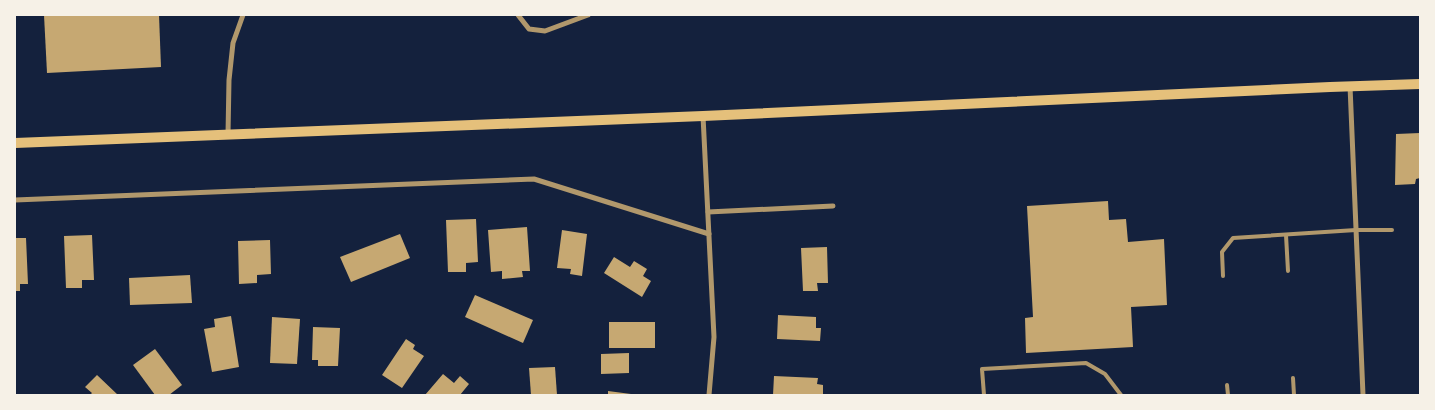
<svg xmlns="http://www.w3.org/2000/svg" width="1435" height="410" font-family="Manrope,sans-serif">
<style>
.building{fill:#c6a872}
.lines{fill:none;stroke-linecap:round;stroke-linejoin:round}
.service{stroke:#b1986c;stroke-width:4}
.minor{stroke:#b1986c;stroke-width:5}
.secondary{stroke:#e5c07b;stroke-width:10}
</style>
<rect width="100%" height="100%" fill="#14213d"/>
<g class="building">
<path d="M 44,15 L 159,15 L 161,67 L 47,73 Z"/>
<path d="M 1420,133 L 1420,178 L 1416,179 L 1415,184 L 1395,185 L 1396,134 Z"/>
<path d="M 1108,201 L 1109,220 L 1126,219 L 1128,242 L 1164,239 L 1167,305 L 1131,307 L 1133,347 L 1026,353 L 1025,318 L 1033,317 L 1027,206 Z"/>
<path d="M 476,219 L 478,262 L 466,263 L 466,272 L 448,272 L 446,220 Z"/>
<path d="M 527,227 L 530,271 L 522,271 L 523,277 L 502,279 L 502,271 L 491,272 L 488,230 Z"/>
<path d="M 562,230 L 587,234 L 582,276 L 570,274 L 571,269 L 557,268 Z"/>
<path d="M 400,234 L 410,258 L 351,282 L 340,257 Z"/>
<path d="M 92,235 L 94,280 L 82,280 L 82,288 L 66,288 L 64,236 Z"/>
<path d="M 15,238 L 26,238 L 28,284 L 20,284 L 20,291 L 15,291 Z"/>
<path d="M 270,240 L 271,274 L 257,275 L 257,283 L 239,284 L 238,241 Z"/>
<path d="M 827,247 L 828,283 L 817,283 L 818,291 L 803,291 L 801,248 Z"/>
<path d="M 614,257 L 630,267 L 634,261 L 647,269 L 643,276 L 651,281 L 642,297 L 604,273 Z"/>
<path d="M 190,275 L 192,303 L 130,305 L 129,278 Z"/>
<path d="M 475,295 L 533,320 L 523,343 L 465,317 Z"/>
<path d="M 778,315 L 816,317 L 816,328 L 821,328 L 820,341 L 777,339 Z"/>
<path d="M 231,316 L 239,367 L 212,372 L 204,329 L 215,327 L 214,319 Z"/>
<path d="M 272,317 L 300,319 L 297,364 L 270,363 Z"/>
<rect x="609" y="322" width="46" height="26"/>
<path d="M 313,327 L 340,328 L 338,366 L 318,366 L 318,360 L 312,360 Z"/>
<path d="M 406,339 L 415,345 L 413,349 L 424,356 L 402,388 L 382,375 Z"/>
<path d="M 155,349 L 182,385 L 169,395 L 155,395 L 133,365 Z"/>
<path d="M 629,353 L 629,373 L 601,374 L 601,354 Z"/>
<path d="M 555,367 L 557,395 L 531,395 L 529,368 Z"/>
<path d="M 443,374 L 454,383 L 460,376 L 469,384 L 460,395 L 425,395 Z"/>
<path d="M 97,375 L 118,395 L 90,395 L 92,393 L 85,387 Z"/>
<path d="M 774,376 L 818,378 L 817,384 L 823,385 L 823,395 L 773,395 Z"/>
<path d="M 608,391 L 631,394 L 631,395 L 608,395 Z"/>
</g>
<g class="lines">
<g class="service">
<path d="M 1286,235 L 1288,271"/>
<path d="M 1223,276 L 1222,252 L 1233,238 L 1356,230 L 1392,230"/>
<path d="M 1293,378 L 1294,395"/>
<path d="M 1227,385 L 1228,395"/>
<path d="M 984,395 L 982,369 L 1086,363 L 1105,374 L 1121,395"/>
</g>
<g class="minor">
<path d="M 518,15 L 529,29 L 545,31 L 588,15"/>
<path d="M 1350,86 L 1363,395"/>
<path d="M 703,116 L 714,337 L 709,395"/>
<path d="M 228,134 L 229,80 L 233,43 L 243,15"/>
<path d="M 15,200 L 534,179 L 709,234"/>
<path d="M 708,212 L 833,206"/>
</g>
<path class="secondary" d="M 15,143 L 703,116 L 1330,87 L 1420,84"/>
</g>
<rect width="1435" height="410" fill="none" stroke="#f6f1e7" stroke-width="32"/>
</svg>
